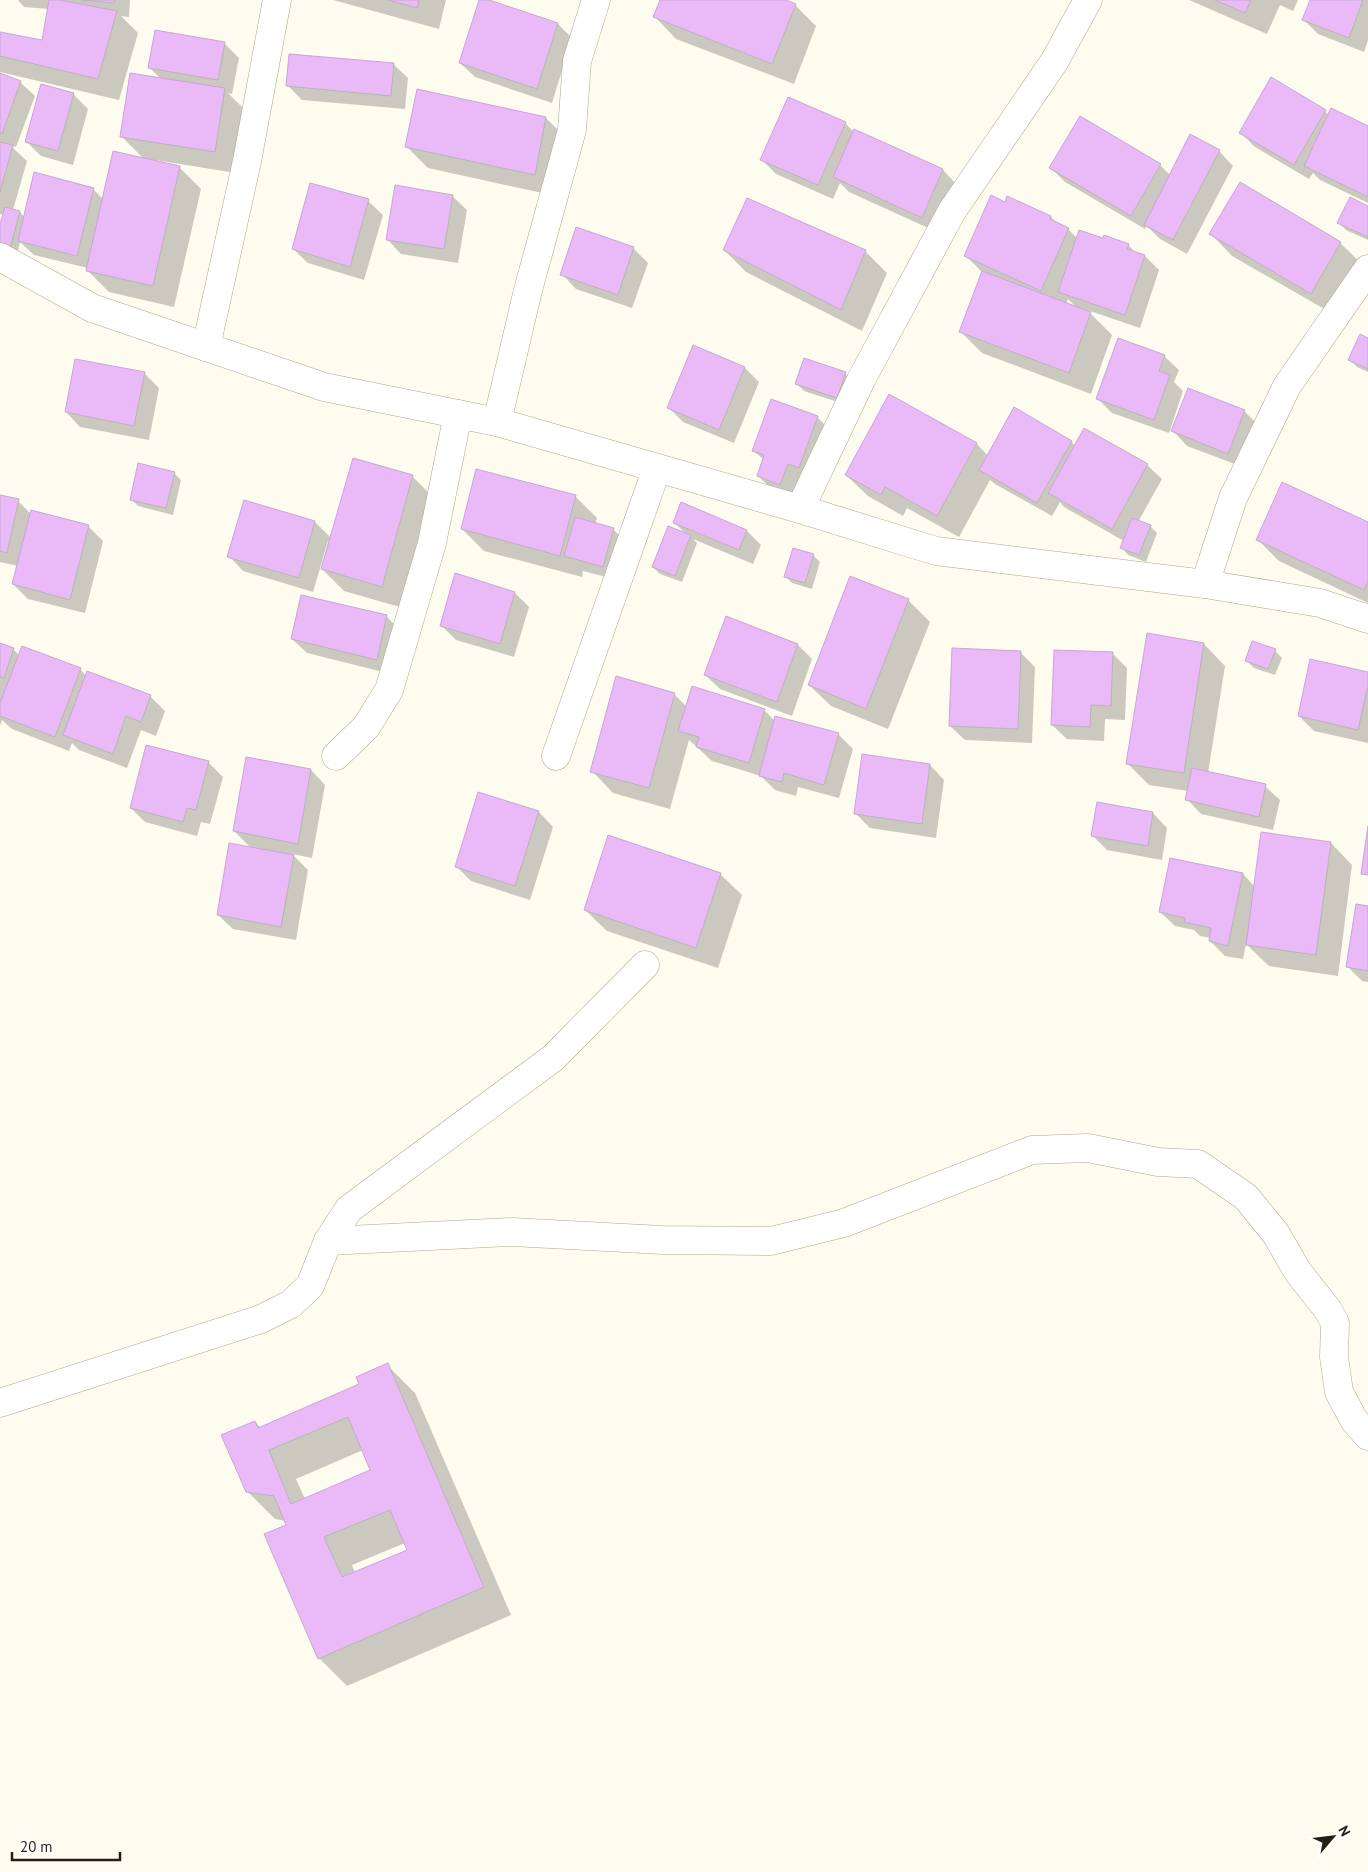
<svg xmlns="http://www.w3.org/2000/svg" width="1368" height="1872" font-family="'PT Sans',sans-serif">
<style>
.shadow{fill:#0003;fill-rule:evenodd}
.building{fill:#eab9f8;stroke:#c0adc6;fill-rule:evenodd}
.lines{fill:none;stroke-linecap:round;stroke-linejoin:round}
.street-casing{stroke:#afa88b;stroke-width:29}
.street{stroke:#fff;stroke-width:28}
</style>
<rect width="100%" height="100%" fill="#fefbef"/>
<g class="shadow">
<path d="M 18,0 L 130,0 L 129,17 L 121,16 L 138,33 L 119,100 L 0,72 L 0,34 L 43,42 L 49,9 L 24,7 Z"/>
<path d="M 333,0 L 446,0 L 439,29 Z"/>
<path d="M 481,0 L 485,0 L 558,24 L 572,38 L 552,103 L 475,77 L 460,63 Z"/>
<path d="M 661,0 L 783,0 L 795,5 L 816,26 L 794,84 L 676,39 L 655,17 Z"/>
<path d="M 1189,0 L 1298,0 L 1293,11 L 1280,5 L 1267,34 Z"/>
<path d="M 1311,0 L 1368,0 L 1368,40 L 1364,52 L 1318,34 L 1304,20 Z"/>
<path d="M 224,43 L 239,58 L 232,94 L 228,93 L 246,111 L 236,173 L 155,160 L 154,162 L 179,167 L 201,189 L 174,307 L 109,292 L 87,270 L 88,268 L 34,255 L 20,242 L 17,255 L 3,251 L 0,229 L 4,215 L 0,214 L 0,75 L 20,82 L 35,96 L 16,147 L 11,146 L 27,161 L 13,210 L 20,212 L 25,218 L 93,189 L 103,199 L 145,160 L 121,136 L 161,79 L 149,67 Z"/>
<path d="M 393,64 L 408,78 L 405,109 L 302,100 L 288,86 Z"/>
<path d="M 1272,79 L 1330,115 L 1368,127 L 1368,203 L 1320,180 L 1313,173 L 1309,179 L 1255,147 L 1241,133 Z"/>
<path d="M 73,94 L 88,109 L 73,165 L 41,156 L 27,142 Z"/>
<path d="M 546,118 L 567,139 L 556,196 L 428,168 L 407,147 Z"/>
<path d="M 845,123 L 854,132 L 855,131 L 943,170 L 957,185 L 937,232 L 849,192 L 840,183 L 833,199 L 776,174 L 762,160 Z"/>
<path d="M 1219,151 L 1233,166 L 1187,254 L 1160,239 L 1147,226 L 1145,229 L 1065,182 L 1051,168 L 1160,165 L 1170,175 Z"/>
<path d="M 452,196 L 467,210 L 458,263 L 401,254 L 387,239 Z"/>
<path d="M 368,201 L 383,215 L 364,280 L 308,263 L 293,249 Z"/>
<path d="M 1005,203 L 1051,217 L 1058,224 L 1068,229 L 1077,238 L 1104,239 L 1128,245 L 1136,253 L 1145,256 L 1159,270 L 1140,328 L 1087,310 L 1112,335 L 1091,394 L 982,353 L 961,332 L 983,273 L 966,256 ZM 1068,299 L 1077,308 L 1066,304 Z"/>
<path d="M 1368,207 L 1368,240 L 1346,230 L 1339,223 Z"/>
<path d="M 1211,234 L 1340,243 L 1362,264 L 1333,314 L 1232,256 Z"/>
<path d="M 633,248 L 648,263 L 632,308 L 576,289 L 562,274 Z"/>
<path d="M 724,250 L 865,251 L 887,273 L 862,331 L 746,272 Z"/>
<path d="M 1368,339 L 1368,372 L 1357,367 L 1350,360 Z"/>
<path d="M 1164,356 L 1179,370 L 1174,382 L 1183,391 L 1169,433 L 1112,413 L 1098,399 Z"/>
<path d="M 745,368 L 759,382 L 734,443 L 683,422 L 668,407 Z"/>
<path d="M 144,373 L 159,388 L 149,440 L 80,427 L 66,412 Z"/>
<path d="M 845,374 L 852,381 L 844,404 L 804,391 L 797,384 Z"/>
<path d="M 889,396 L 977,444 L 988,456 L 1071,442 L 1076,446 L 1147,465 L 1162,479 L 1138,522 L 1150,526 L 1157,533 L 1146,562 L 1128,555 L 1122,548 L 1124,541 L 1064,507 L 1060,502 L 1052,516 L 995,484 L 990,480 L 959,537 L 907,508 L 903,516 L 868,496 L 846,475 Z"/>
<path d="M 1244,411 L 1258,425 L 1243,467 L 1187,446 L 1173,431 Z"/>
<path d="M 817,417 L 832,432 L 794,498 L 773,490 L 758,476 L 764,460 L 754,451 Z"/>
<path d="M 174,473 L 181,480 L 173,515 L 138,506 L 131,499 Z"/>
<path d="M 412,476 L 434,498 L 403,608 L 344,591 L 322,569 L 330,541 L 328,541 L 313,592 L 243,571 L 229,556 L 315,522 L 331,538 Z"/>
<path d="M 575,496 L 597,518 L 595,524 L 613,529 L 628,544 L 618,580 L 583,571 L 582,577 L 484,551 L 462,529 Z"/>
<path d="M 0,497 L 18,501 L 31,514 L 88,526 L 103,541 L 85,613 L 28,599 L 13,584 L 18,566 L 0,562 Z"/>
<path d="M 674,522 L 747,531 L 761,545 L 753,564 L 693,539 L 697,543 L 682,582 L 660,574 L 653,567 L 686,534 Z"/>
<path d="M 1368,523 L 1368,603 L 1279,561 L 1257,539 Z"/>
<path d="M 813,555 L 820,562 L 812,589 L 792,583 L 785,576 Z"/>
<path d="M 456,575 L 515,593 L 529,607 L 514,657 L 456,640 L 441,625 Z"/>
<path d="M 302,596 L 387,617 L 401,631 L 391,674 L 307,653 L 292,639 Z"/>
<path d="M 908,600 L 930,622 L 888,729 L 831,706 L 809,685 Z"/>
<path d="M 1204,644 L 1225,666 L 1208,773 L 1265,786 L 1280,800 L 1273,830 L 1201,814 L 1187,799 L 1188,791 L 1149,785 L 1127,763 Z"/>
<path d="M 0,645 L 13,649 L 19,655 L 80,669 L 86,676 L 150,696 L 165,711 L 156,736 L 141,730 L 127,768 L 79,750 L 72,743 L 69,751 L 12,729 L 2,720 L 0,726 Z"/>
<path d="M 798,645 L 812,659 L 792,716 L 720,689 L 705,675 Z"/>
<path d="M 1275,651 L 1282,658 L 1275,675 L 1254,668 L 1247,661 Z"/>
<path d="M 1020,652 L 1035,667 L 1032,743 L 965,740 L 950,726 Z"/>
<path d="M 1112,653 L 1127,668 L 1125,720 L 1105,719 L 1104,741 L 1067,739 L 1052,725 Z"/>
<path d="M 1368,673 L 1368,743 L 1314,731 L 1299,716 Z"/>
<path d="M 674,694 L 687,707 L 764,710 L 775,721 L 838,734 L 853,749 L 839,798 L 798,787 L 796,796 L 775,790 L 761,776 L 712,761 L 689,740 L 670,809 L 613,793 L 592,771 Z"/>
<path d="M 208,762 L 223,777 L 210,824 L 201,822 L 197,836 L 145,822 L 131,808 Z"/>
<path d="M 930,765 L 944,780 L 936,838 L 870,828 L 855,813 Z"/>
<path d="M 311,770 L 325,785 L 312,858 L 292,854 L 308,870 L 296,940 L 233,929 L 218,915 L 251,848 L 234,831 Z"/>
<path d="M 539,812 L 553,827 L 530,900 L 471,881 L 456,866 Z"/>
<path d="M 1153,813 L 1167,828 L 1162,860 L 1107,850 L 1092,835 Z"/>
<path d="M 1262,833 L 1331,843 L 1352,865 L 1338,976 L 1269,966 L 1246,944 L 1243,959 L 1225,956 L 1210,941 L 1211,938 L 1200,936 L 1194,930 L 1175,926 L 1160,912 L 1243,874 L 1255,887 Z"/>
<path d="M 720,874 L 742,895 L 718,968 L 607,931 L 585,910 Z"/>
<path d="M 1368,907 L 1368,982 L 1362,981 L 1348,967 Z"/>
<path d="M 387,1365 L 415,1393 L 511,1615 L 347,1686 L 319,1658 L 286,1521 L 275,1519 L 247,1491 L 255,1422 L 261,1428 L 361,1385 ZM 363,1450 L 372,1471 L 305,1499 L 296,1479 ZM 405,1543 L 408,1551 L 355,1573 L 352,1565 Z"/>
</g>
<g class="building">
<path d="M 49,0 L 60,0 L 117,11 L 98,79 L 0,56 L 0,32 L 42,40 Z"/>
<path d="M 82,0 L 115,0 L 114,3 Z"/>
<path d="M 388,0 L 419,0 L 417,8 Z"/>
<path d="M 479,0 L 489,0 L 558,23 L 537,89 L 459,63 Z"/>
<path d="M 660,0 L 786,0 L 796,4 L 772,64 L 653,17 Z"/>
<path d="M 1215,0 L 1251,0 L 1245,13 Z"/>
<path d="M 1310,0 L 1363,0 L 1349,38 L 1302,20 Z"/>
<path d="M 155,30 L 225,42 L 218,80 L 148,68 Z"/>
<path d="M 289,54 L 394,63 L 391,96 L 286,86 Z"/>
<path d="M 0,73 L 21,81 L 2,134 L 0,133 Z"/>
<path d="M 130,73 L 225,88 L 215,152 L 120,137 Z"/>
<path d="M 1271,77 L 1326,110 L 1294,165 L 1239,133 Z"/>
<path d="M 41,84 L 74,93 L 58,151 L 25,142 Z"/>
<path d="M 417,89 L 546,117 L 535,175 L 405,147 Z"/>
<path d="M 788,97 L 846,122 L 818,185 L 760,160 Z"/>
<path d="M 1331,108 L 1368,126 L 1368,197 L 1304,166 Z"/>
<path d="M 1080,116 L 1161,164 L 1131,216 L 1049,168 Z"/>
<path d="M 854,129 L 943,169 L 922,218 L 833,177 Z"/>
<path d="M 1190,134 L 1220,150 L 1173,240 L 1144,225 Z"/>
<path d="M 0,142 L 13,145 L 0,192 Z"/>
<path d="M 113,151 L 180,166 L 153,286 L 86,271 Z"/>
<path d="M 34,172 L 94,188 L 77,256 L 18,241 Z"/>
<path d="M 1240,182 L 1341,242 L 1311,294 L 1209,234 Z"/>
<path d="M 310,183 L 369,199 L 350,267 L 292,249 Z"/>
<path d="M 395,185 L 453,195 L 444,249 L 386,240 Z"/>
<path d="M 991,195 L 1005,202 L 1007,196 L 1051,216 L 1050,219 L 1069,228 L 1041,291 L 964,256 Z"/>
<path d="M 1350,197 L 1368,206 L 1368,237 L 1337,223 Z"/>
<path d="M 747,198 L 866,250 L 841,310 L 723,250 Z"/>
<path d="M 5,207 L 20,211 L 10,249 L 0,246 L 0,224 Z"/>
<path d="M 576,227 L 634,247 L 618,295 L 560,275 Z"/>
<path d="M 1079,230 L 1103,238 L 1104,235 L 1129,244 L 1127,249 L 1145,255 L 1125,315 L 1058,292 Z"/>
<path d="M 982,271 L 1091,312 L 1069,373 L 959,332 Z"/>
<path d="M 1360,334 L 1368,338 L 1368,369 L 1348,360 Z"/>
<path d="M 1118,338 L 1165,355 L 1159,371 L 1170,375 L 1154,420 L 1096,399 Z"/>
<path d="M 693,345 L 745,367 L 719,430 L 667,408 Z"/>
<path d="M 804,358 L 846,372 L 837,398 L 795,384 Z"/>
<path d="M 75,359 L 145,372 L 134,426 L 65,412 Z"/>
<path d="M 1188,388 L 1245,410 L 1228,454 L 1171,431 Z"/>
<path d="M 889,394 L 977,443 L 937,516 L 885,487 L 881,495 L 845,475 Z"/>
<path d="M 771,399 L 818,416 L 799,468 L 788,464 L 780,485 L 757,476 L 764,455 L 752,451 Z"/>
<path d="M 1014,407 L 1072,441 L 1037,503 L 979,470 Z"/>
<path d="M 1084,428 L 1148,464 L 1112,529 L 1048,493 Z"/>
<path d="M 353,458 L 413,475 L 382,587 L 321,569 Z"/>
<path d="M 138,463 L 175,472 L 166,508 L 130,500 Z"/>
<path d="M 476,469 L 576,495 L 560,556 L 461,529 Z"/>
<path d="M 1282,482 L 1368,522 L 1368,582 L 1364,590 L 1256,540 Z"/>
<path d="M 0,495 L 19,499 L 7,553 L 0,551 Z"/>
<path d="M 244,500 L 315,521 L 299,578 L 227,557 Z"/>
<path d="M 681,502 L 747,530 L 739,550 L 673,523 Z"/>
<path d="M 31,510 L 89,525 L 70,600 L 12,584 Z"/>
<path d="M 575,517 L 614,528 L 603,567 L 564,556 Z"/>
<path d="M 1132,518 L 1151,525 L 1139,555 L 1120,548 Z"/>
<path d="M 668,526 L 691,535 L 675,576 L 652,567 Z"/>
<path d="M 793,548 L 814,554 L 805,583 L 784,577 Z"/>
<path d="M 455,573 L 515,592 L 500,644 L 440,626 Z"/>
<path d="M 850,576 L 909,599 L 866,709 L 808,685 Z"/>
<path d="M 301,595 L 387,615 L 377,660 L 291,639 Z"/>
<path d="M 726,616 L 798,644 L 777,702 L 704,675 Z"/>
<path d="M 1147,633 L 1204,643 L 1184,773 L 1126,764 Z"/>
<path d="M 1252,641 L 1276,649 L 1268,669 L 1245,661 Z"/>
<path d="M 0,643 L 14,648 L 4,678 L 0,677 Z"/>
<path d="M 22,646 L 81,668 L 55,737 L 0,716 L 0,703 Z"/>
<path d="M 952,648 L 1021,651 L 1018,729 L 949,726 Z"/>
<path d="M 1054,650 L 1113,652 L 1111,706 L 1091,705 L 1090,727 L 1051,725 Z"/>
<path d="M 1310,659 L 1368,672 L 1368,686 L 1358,730 L 1298,716 Z"/>
<path d="M 87,671 L 151,695 L 141,722 L 126,716 L 113,754 L 63,735 Z"/>
<path d="M 616,676 L 675,693 L 649,788 L 590,772 Z"/>
<path d="M 692,686 L 765,709 L 749,763 L 696,747 L 699,737 L 678,731 Z"/>
<path d="M 775,716 L 839,733 L 824,785 L 784,773 L 782,782 L 759,776 Z"/>
<path d="M 146,745 L 209,761 L 196,810 L 187,808 L 183,822 L 130,808 Z"/>
<path d="M 862,754 L 930,764 L 922,824 L 854,814 Z"/>
<path d="M 246,757 L 311,769 L 298,844 L 233,831 Z"/>
<path d="M 1192,768 L 1266,784 L 1259,817 L 1185,800 Z"/>
<path d="M 478,792 L 539,811 L 515,886 L 455,867 Z"/>
<path d="M 1097,802 L 1153,812 L 1148,846 L 1091,836 Z"/>
<path d="M 1368,826 L 1368,875 L 1361,874 Z"/>
<path d="M 1261,832 L 1331,842 L 1316,955 L 1246,945 Z"/>
<path d="M 608,835 L 721,873 L 696,948 L 584,910 Z"/>
<path d="M 229,843 L 294,855 L 281,927 L 217,915 Z"/>
<path d="M 1170,858 L 1243,873 L 1228,946 L 1209,941 L 1211,928 L 1184,922 L 1185,918 L 1159,912 Z"/>
<path d="M 1356,904 L 1368,906 L 1368,971 L 1346,967 Z"/>
<path d="M 388,1363 L 484,1587 L 318,1659 L 264,1534 L 286,1525 L 274,1496 L 246,1492 L 221,1435 L 255,1421 L 258,1428 L 359,1384 L 356,1377 ZM 348,1417 L 370,1470 L 291,1504 L 269,1450 ZM 390,1510 L 407,1550 L 342,1577 L 324,1537 Z"/>
</g>
<g class="lines">
<defs>
<g id="street">
<path d="M 0,257 L 92,308 L 324,387 L 497,422 L 800,509 L 936,551 L 1205,584 L 1320,603 L 1368,619"/>
<path d="M 206,347 L 247,161 L 277,0"/>
<path d="M 497,422 L 528,290 L 572,130 L 577,61 L 596,0"/>
<path d="M 800,509 L 861,380 L 952,211 L 1054,62 L 1088,0"/>
<path d="M 1205,584 L 1233,498 L 1287,386 L 1368,269"/>
<path d="M 336,756 L 366,727 L 389,690 L 432,543 L 458,414"/>
<path d="M 556,756 L 657,468"/>
<path d="M 328,1241 L 512,1232 L 662,1240 L 771,1241 L 844,1223 L 1032,1150 L 1088,1148 L 1158,1162 L 1198,1164 L 1246,1197 L 1276,1234 L 1298,1272 L 1328,1310 L 1335,1323 L 1334,1357 L 1339,1392 L 1354,1420 L 1368,1436"/>
<path d="M 0,1403 L 261,1319 L 291,1304 L 310,1286 L 328,1241 L 349,1209 L 553,1058 L 645,965"/>
</g>
</defs>
<use href="#street" class="street-casing"/>
<use href="#street" class="street"/>
</g>
<g transform="translate(1333 1837) rotate(62)" stroke="#ffffff" stroke-width="4" paint-order="stroke">
<path d="M0-4L9 19L0 12L-9 19Z" fill="#221f14"/>
<text y="-8" font-size="14" font-weight="bold" text-anchor="middle" fill="#221f14">N</text>
</g>
<path d="M12 1852v8h108v-8" fill="none" stroke="#221f14" stroke-width="2.5"/>
<text x="20" y="1852" font-size="15" fill="#221f14" stroke="#ffffff" stroke-width="4" paint-order="stroke">20 m</text>
</svg>
